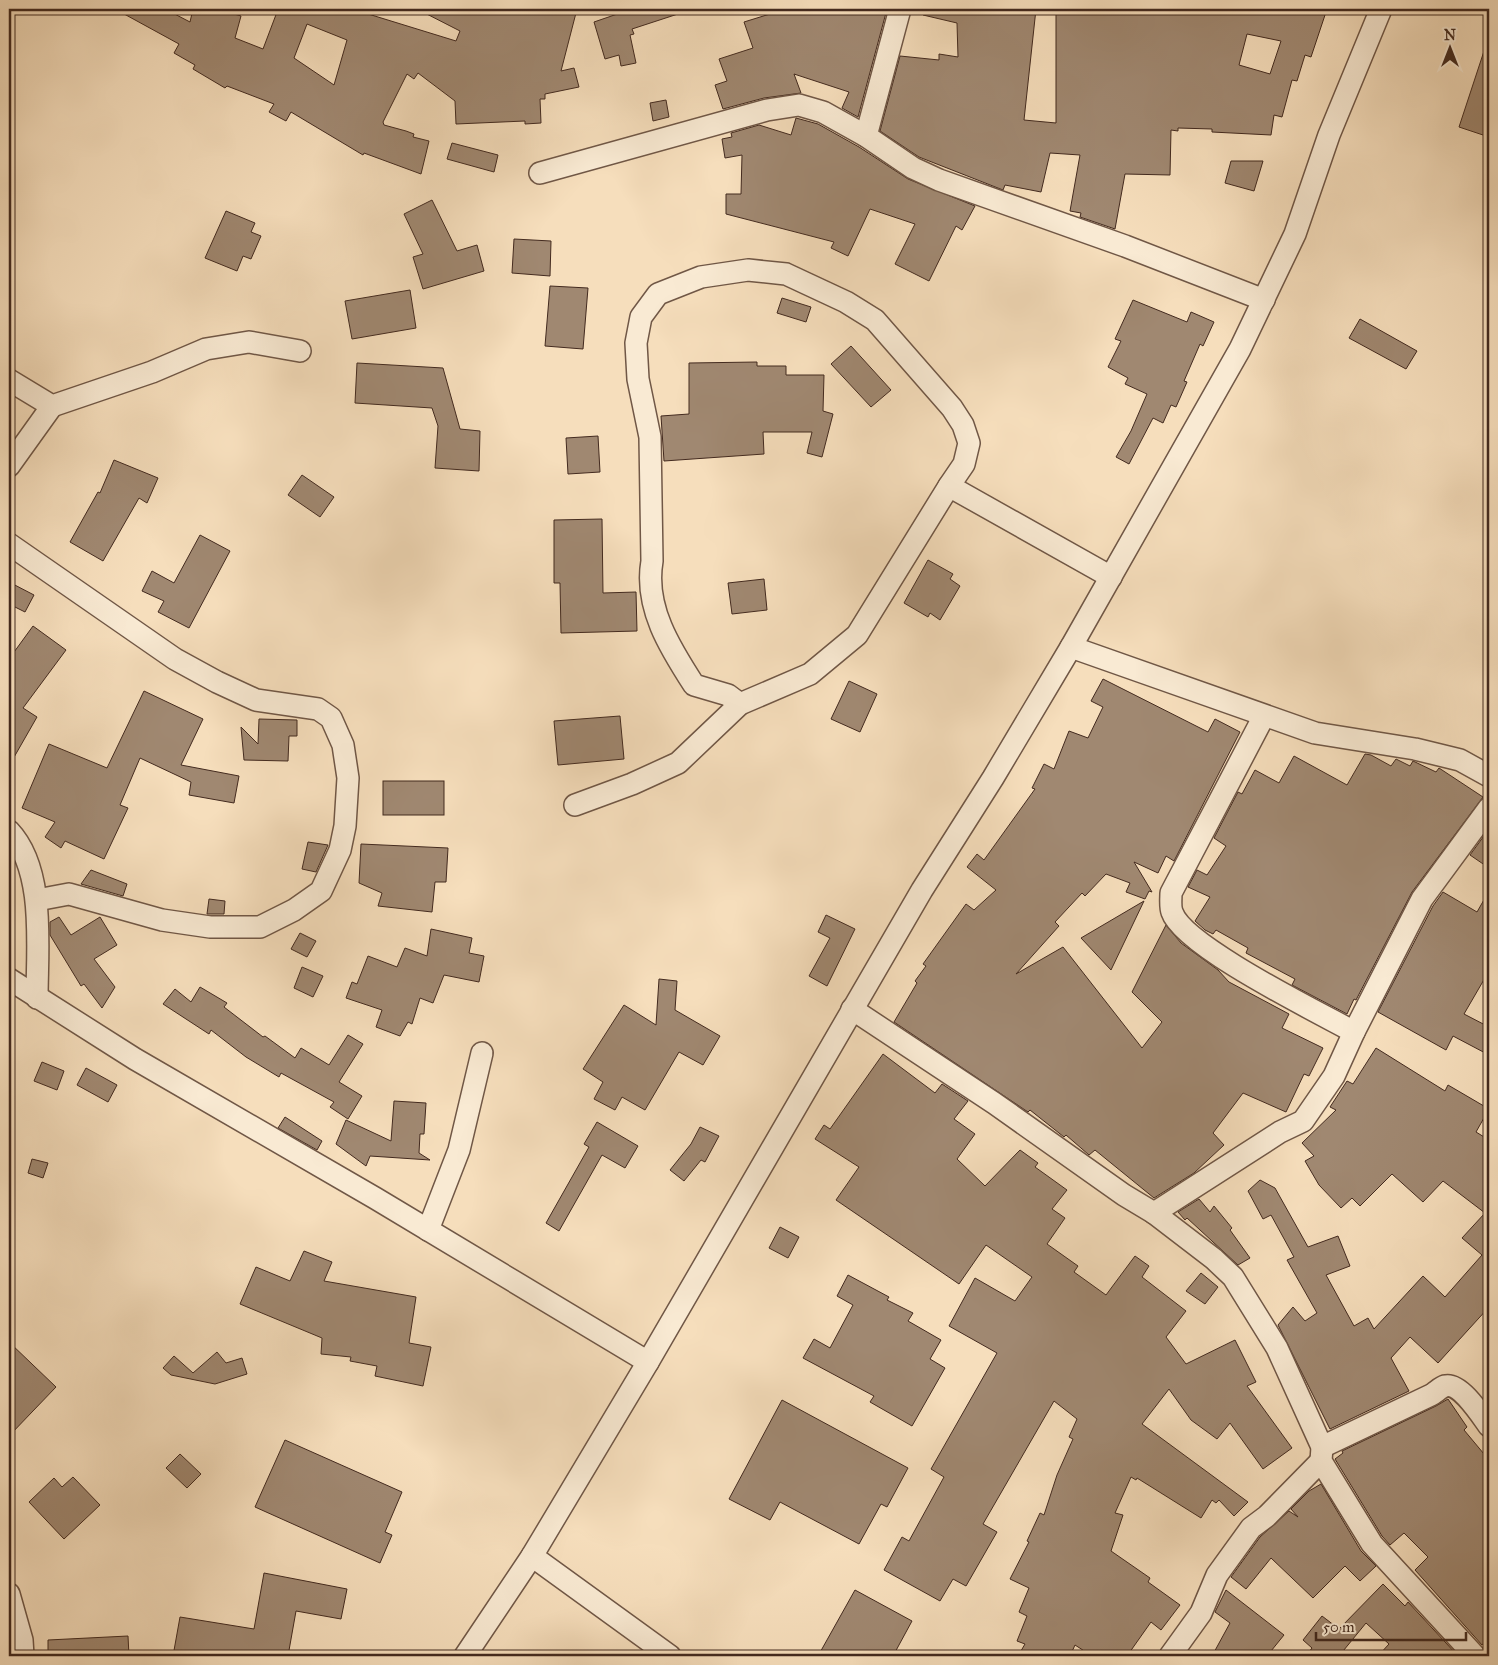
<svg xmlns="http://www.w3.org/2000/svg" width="1498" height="1665" font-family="'IM FELL Great Primer',serif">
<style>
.building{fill:#a08871;stroke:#432a1f;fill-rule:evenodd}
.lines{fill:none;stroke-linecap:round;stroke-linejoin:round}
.minor-casing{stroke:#705746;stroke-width:24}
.minor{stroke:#f9ead3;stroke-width:21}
</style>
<rect width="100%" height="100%" fill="#f6debc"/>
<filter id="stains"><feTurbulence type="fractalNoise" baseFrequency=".004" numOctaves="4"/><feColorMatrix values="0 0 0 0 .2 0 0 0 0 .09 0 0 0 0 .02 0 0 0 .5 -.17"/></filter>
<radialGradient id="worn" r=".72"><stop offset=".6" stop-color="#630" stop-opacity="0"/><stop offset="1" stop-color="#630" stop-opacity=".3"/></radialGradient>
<g class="building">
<path d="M 115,9 L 165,9 L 190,22 L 193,9 L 217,9 L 241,16 L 235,38 L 263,49 L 277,12 L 271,9 L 352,9 L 456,41 L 460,31 L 417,9 L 577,9 L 561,71 L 574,68 L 579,87 L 545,94 L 545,99 L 540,99 L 541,123 L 525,124 L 525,121 L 456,124 L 455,101 L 418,73 L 414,79 L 407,74 L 383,122 L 384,125 L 406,131 L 414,134 L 413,137 L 429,141 L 421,174 L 364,153 L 363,155 L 291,112 L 286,121 L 269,112 L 274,104 L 227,86 L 225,88 L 193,69 L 195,65 L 174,53 L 179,44 ZM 307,24 L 347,40 L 334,85 L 294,58 Z"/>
<path d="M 644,9 L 684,9 L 684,12 L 632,29 L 634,34 L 630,35 L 636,63 L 621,66 L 619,55 L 605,59 L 594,22 L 626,11 L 628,14 Z"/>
<path d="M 786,9 L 887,9 L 858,117 L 842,108 L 849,92 L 794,74 L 801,93 L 764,98 L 723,109 L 715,85 L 727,81 L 719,59 L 753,48 L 744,22 Z"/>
<path d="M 924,9 L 1036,9 L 1024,120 L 1056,123 L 1056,13 L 1068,9 L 1327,9 L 1311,57 L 1305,55 L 1297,81 L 1292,80 L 1282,117 L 1274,115 L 1271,135 L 1212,132 L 1212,129 L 1178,128 L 1178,131 L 1171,130 L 1170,175 L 1125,174 L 1115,229 L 1080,217 L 1081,213 L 1070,211 L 1080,155 L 1050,153 L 1041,192 L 1005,185 L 1003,190 L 919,157 L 880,131 L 900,56 L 939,60 L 939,54 L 958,57 L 957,23 L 923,15 ZM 1247,34 L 1281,41 L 1270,74 L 1239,65 Z"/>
<path d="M 1486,45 L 1489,45 L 1489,137 L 1459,127 Z"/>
<path d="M 666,100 L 669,117 L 653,121 L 650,103 Z"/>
<path d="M 796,118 L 818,124 L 859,147 L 908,179 L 975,206 L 962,230 L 956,226 L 929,281 L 895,264 L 915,224 L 870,209 L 848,256 L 831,248 L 834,242 L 726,214 L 726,194 L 741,194 L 742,155 L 725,158 L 722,139 L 732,137 L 731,133 L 759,125 L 791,135 Z"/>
<path d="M 452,143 L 498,155 L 494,172 L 447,159 Z"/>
<path d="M 1231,161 L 1263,161 L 1254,191 L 1225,183 Z"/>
<path d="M 432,200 L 457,251 L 477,245 L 484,271 L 423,289 L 413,257 L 423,254 L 404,214 Z"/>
<path d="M 226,211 L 255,223 L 251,232 L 261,236 L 251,259 L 243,256 L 237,271 L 205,258 Z"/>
<path d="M 514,239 L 551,241 L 550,276 L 512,273 Z"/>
<path d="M 550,286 L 588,288 L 583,349 L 545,346 Z"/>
<path d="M 410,290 L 416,328 L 352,339 L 345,301 Z"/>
<path d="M 782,298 L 811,307 L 806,322 L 777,313 Z"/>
<path d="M 1133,300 L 1187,322 L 1191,312 L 1214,322 L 1203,346 L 1200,344 L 1184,381 L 1187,382 L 1176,407 L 1171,405 L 1163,423 L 1153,418 L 1129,464 L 1116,457 L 1131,431 L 1147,394 L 1125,384 L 1128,378 L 1108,367 L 1121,341 L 1115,339 Z"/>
<path d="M 1360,319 L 1417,351 L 1406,369 L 1349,338 Z"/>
<path d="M 851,346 L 891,390 L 871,407 L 831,364 Z"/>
<path d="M 757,362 L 757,366 L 786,366 L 786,375 L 824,375 L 823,411 L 833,414 L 822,457 L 807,453 L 812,432 L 763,432 L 764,454 L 664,461 L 661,416 L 689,414 L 689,363 Z"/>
<path d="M 357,363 L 443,368 L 460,429 L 480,431 L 479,471 L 435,468 L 438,426 L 432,408 L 355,403 Z"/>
<path d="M 598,436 L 600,472 L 568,474 L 566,438 Z"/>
<path d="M 114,460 L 158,478 L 147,503 L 139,498 L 103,561 L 70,542 L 98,492 L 100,493 Z"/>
<path d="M 302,475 L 334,497 L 320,517 L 288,495 Z"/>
<path d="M 602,519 L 603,593 L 636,592 L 637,631 L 561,633 L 560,583 L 554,583 L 554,520 Z"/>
<path d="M 200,535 L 230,551 L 189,628 L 158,612 L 164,601 L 142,591 L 152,571 L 174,583 Z"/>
<path d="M 928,560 L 953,574 L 950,579 L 960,586 L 940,620 L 930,613 L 928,617 L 904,603 Z"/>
<path d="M 764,579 L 767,610 L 732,614 L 728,583 Z"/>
<path d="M 9,582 L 34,595 L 25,612 L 9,604 Z"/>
<path d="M 33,626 L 66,650 L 23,708 L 37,717 L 9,766 L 9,659 Z"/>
<path d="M 1103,679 L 1208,732 L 1215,719 L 1240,732 L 1174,861 L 1166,856 L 1158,873 L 1134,862 L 1152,892 L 1149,891 L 1145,899 L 1126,892 L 1130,883 L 1106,874 L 1085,896 L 1082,893 L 1055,922 L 1059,926 L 1016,974 L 1063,947 L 1142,1048 L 1162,1022 L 1132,992 L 1166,925 L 1181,943 L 1218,970 L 1229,982 L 1289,1014 L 1282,1028 L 1323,1048 L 1309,1076 L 1304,1074 L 1286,1112 L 1243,1093 L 1213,1133 L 1224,1145 L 1194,1173 L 1154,1198 L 1095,1150 L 1089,1155 L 1066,1135 L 1064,1137 L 1030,1110 L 1028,1112 L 894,1022 L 917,983 L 915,981 L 926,966 L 923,964 L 966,904 L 974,910 L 996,890 L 967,867 L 977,854 L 984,860 L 1035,789 L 1032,788 L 1044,764 L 1054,769 L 1069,731 L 1088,738 L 1103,707 L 1091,701 Z"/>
<path d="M 849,681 L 877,694 L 860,732 L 831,719 Z"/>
<path d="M 144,691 L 203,719 L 181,765 L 239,776 L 234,803 L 189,795 L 191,782 L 140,758 L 120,805 L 128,808 L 104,859 L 65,841 L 61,848 L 45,837 L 55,822 L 22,808 L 49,744 L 107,768 Z"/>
<path d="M 620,716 L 624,759 L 558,765 L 554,721 Z"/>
<path d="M 259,719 L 297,720 L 297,736 L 289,736 L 288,761 L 244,760 L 241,727 L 258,744 Z"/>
<path d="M 1365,754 L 1371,755 L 1391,766 L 1396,759 L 1410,766 L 1413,761 L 1436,772 L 1439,768 L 1483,797 L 1412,892 L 1356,1000 L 1354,999 L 1347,1014 L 1292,985 L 1295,979 L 1246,953 L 1248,948 L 1216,930 L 1213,934 L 1205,930 L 1195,921 L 1210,897 L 1188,887 L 1197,870 L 1207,875 L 1226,846 L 1214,838 L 1238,792 L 1242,794 L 1255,770 L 1279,783 L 1294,756 L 1347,785 Z"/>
<rect x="383" y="781" width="61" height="34"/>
<path d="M 1489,829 L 1489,868 L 1470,855 Z"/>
<path d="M 308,842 L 328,845 L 316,872 L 302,869 Z"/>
<path d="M 361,844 L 448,848 L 446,882 L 435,882 L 432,912 L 378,906 L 382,893 L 359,883 Z"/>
<path d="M 91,870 L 127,884 L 123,896 L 81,884 Z"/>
<path d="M 1489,891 L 1489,971 L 1464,1014 L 1489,1027 L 1489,1055 L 1453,1036 L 1446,1050 L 1378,1012 L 1433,906 L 1443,892 L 1477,912 Z"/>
<path d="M 209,899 L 225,901 L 224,914 L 207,914 Z"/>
<path d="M 1144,901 L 1111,970 L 1081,938 Z"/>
<path d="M 826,915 L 855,929 L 827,986 L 809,976 L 830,938 L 818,932 Z"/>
<path d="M 59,917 L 71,935 L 100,917 L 117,945 L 94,959 L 115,987 L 102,1008 L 84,984 L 81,986 L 50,935 L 50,922 Z"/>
<path d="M 431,929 L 472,938 L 469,953 L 484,956 L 479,982 L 444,975 L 433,1003 L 420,998 L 412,1024 L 408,1022 L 400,1036 L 376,1027 L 382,1010 L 346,998 L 352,982 L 357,984 L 368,956 L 397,967 L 405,948 L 427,956 Z"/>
<path d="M 300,933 L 316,941 L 307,957 L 291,949 Z"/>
<path d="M 302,967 L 323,976 L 313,997 L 294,988 Z"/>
<path d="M 659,979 L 677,981 L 675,1010 L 720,1036 L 703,1065 L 679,1052 L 645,1110 L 622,1097 L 615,1110 L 594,1099 L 603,1082 L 583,1069 L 624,1005 L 656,1025 Z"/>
<path d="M 200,987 L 227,1003 L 224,1007 L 263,1037 L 265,1036 L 295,1058 L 301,1048 L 329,1065 L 348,1035 L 363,1044 L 339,1082 L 362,1096 L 348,1119 L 330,1107 L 334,1102 L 281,1073 L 279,1077 L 246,1057 L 211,1030 L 209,1034 L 163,1004 L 175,989 L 191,1002 Z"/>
<path d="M 1376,1048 L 1445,1091 L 1448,1085 L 1489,1109 L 1476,1132 L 1489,1140 L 1489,1307 L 1438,1363 L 1410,1337 L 1391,1358 L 1409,1391 L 1330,1429 L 1278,1325 L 1293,1307 L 1305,1321 L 1317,1313 L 1287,1260 L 1294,1257 L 1271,1215 L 1263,1219 L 1248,1191 L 1260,1180 L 1275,1188 L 1308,1247 L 1338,1236 L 1350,1266 L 1326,1275 L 1354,1326 L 1368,1318 L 1374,1329 L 1423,1276 L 1445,1297 L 1482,1255 L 1462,1238 L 1485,1213 L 1443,1181 L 1423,1202 L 1392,1174 L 1360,1206 L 1352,1198 L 1341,1208 L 1319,1185 L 1305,1161 L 1314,1156 L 1302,1143 L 1336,1110 L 1330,1107 L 1347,1081 L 1353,1084 Z"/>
<path d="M 883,1054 L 935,1093 L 942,1084 L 968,1101 L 954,1119 L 975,1134 L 957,1159 L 985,1186 L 1020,1150 L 1038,1163 L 1035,1167 L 1067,1190 L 1052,1209 L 1065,1218 L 1047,1244 L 1078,1266 L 1074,1272 L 1106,1295 L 1135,1256 L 1149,1266 L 1142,1277 L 1186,1311 L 1166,1337 L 1186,1364 L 1235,1340 L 1256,1382 L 1247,1386 L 1292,1448 L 1263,1469 L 1230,1423 L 1217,1439 L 1191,1420 L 1169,1389 L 1142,1424 L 1248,1502 L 1234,1516 L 1219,1500 L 1216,1503 L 1212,1500 L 1201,1518 L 1137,1478 L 1136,1480 L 1131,1477 L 1115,1513 L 1123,1515 L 1111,1551 L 1150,1578 L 1148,1582 L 1180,1605 L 1161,1630 L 1151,1622 L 1127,1656 L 1092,1656 L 1075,1645 L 1070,1656 L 1018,1656 L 1025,1644 L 1017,1641 L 1027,1616 L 1019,1612 L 1029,1588 L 1010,1579 L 1029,1542 L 1027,1541 L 1040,1513 L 1044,1515 L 1057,1475 L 1073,1439 L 1069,1437 L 1077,1419 L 1054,1401 L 983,1524 L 997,1532 L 966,1586 L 953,1579 L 940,1601 L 884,1570 L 902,1537 L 909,1541 L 944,1477 L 931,1469 L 997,1353 L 949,1326 L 975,1278 L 1015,1301 L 1032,1277 L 986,1245 L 959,1284 L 836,1200 L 859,1167 L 815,1139 L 824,1125 L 830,1129 Z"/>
<path d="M 42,1062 L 64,1071 L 57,1090 L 34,1081 Z"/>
<path d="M 86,1068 L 117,1085 L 108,1102 L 77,1085 Z"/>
<path d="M 394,1101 L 426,1103 L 424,1134 L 420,1134 L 419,1153 L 430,1160 L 370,1156 L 366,1166 L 336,1144 L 346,1120 L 391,1141 Z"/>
<path d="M 285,1117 L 322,1141 L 317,1150 L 278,1128 Z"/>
<path d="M 597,1122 L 638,1146 L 625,1168 L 602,1155 L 559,1231 L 546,1223 L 589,1147 L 584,1144 Z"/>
<path d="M 700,1127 L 719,1136 L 705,1162 L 701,1160 L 684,1181 L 670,1170 L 691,1144 Z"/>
<path d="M 32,1159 L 48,1163 L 43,1178 L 28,1173 Z"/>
<path d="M 1199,1199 L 1210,1212 L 1214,1206 L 1232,1228 L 1230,1230 L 1250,1258 L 1238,1265 L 1187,1218 L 1185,1220 L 1178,1212 Z"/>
<path d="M 780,1227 L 799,1237 L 788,1258 L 769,1248 Z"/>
<path d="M 304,1251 L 332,1262 L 324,1281 L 416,1297 L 409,1343 L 431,1347 L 423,1386 L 375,1376 L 377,1366 L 350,1361 L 351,1357 L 321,1354 L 322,1338 L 240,1304 L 256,1267 L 290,1281 Z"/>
<path d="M 1201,1273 L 1218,1287 L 1205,1304 L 1186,1291 Z"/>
<path d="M 848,1275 L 889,1297 L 887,1300 L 913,1313 L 908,1321 L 941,1340 L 930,1359 L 945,1368 L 912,1426 L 870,1402 L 874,1396 L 803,1358 L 814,1339 L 830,1348 L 853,1305 L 837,1296 Z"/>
<path d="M 9,1342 L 56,1387 L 9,1436 Z"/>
<path d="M 217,1352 L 226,1363 L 242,1358 L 247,1374 L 215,1384 L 171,1375 L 163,1368 L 174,1356 L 193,1373 Z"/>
<path d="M 1448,1399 L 1467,1427 L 1464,1430 L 1489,1460 L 1489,1637 L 1482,1645 L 1415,1570 L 1428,1557 L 1404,1533 L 1390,1545 L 1382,1536 L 1335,1459 L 1343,1453 L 1342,1451 L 1436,1406 Z"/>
<path d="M 782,1400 L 908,1468 L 887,1507 L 881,1504 L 859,1544 L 780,1502 L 770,1520 L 729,1499 Z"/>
<path d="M 285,1440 L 402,1492 L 385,1532 L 392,1535 L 380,1563 L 255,1507 Z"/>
<path d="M 180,1454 L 201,1474 L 187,1488 L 166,1468 Z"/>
<path d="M 73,1477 L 100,1505 L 64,1539 L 29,1502 L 54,1478 L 62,1487 Z"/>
<path d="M 1321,1484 L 1361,1551 L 1376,1566 L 1360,1581 L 1345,1566 L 1313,1598 L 1271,1558 L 1246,1589 L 1231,1577 L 1260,1537 L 1289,1511 L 1298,1517 L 1291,1509 L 1309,1491 Z"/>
<path d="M 264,1573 L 347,1589 L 341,1619 L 296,1611 L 288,1656 L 173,1656 L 180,1617 L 254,1629 Z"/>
<path d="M 1383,1584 L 1405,1606 L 1408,1602 L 1458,1656 L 1378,1656 L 1389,1644 L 1366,1623 L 1339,1656 L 1306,1656 L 1312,1648 L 1303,1640 L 1322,1616 L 1339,1629 Z"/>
<path d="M 855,1590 L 912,1621 L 893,1656 L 818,1656 Z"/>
<path d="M 1226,1590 L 1284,1635 L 1267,1656 L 1212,1656 L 1230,1623 L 1215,1612 Z"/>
<path d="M 128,1636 L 129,1656 L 48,1656 L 48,1640 Z"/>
</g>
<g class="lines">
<defs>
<g id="minor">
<path d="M 866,136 L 900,9"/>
<path d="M 540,173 L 767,110 L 799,105 L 823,112 L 866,136 L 913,168 L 939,180 L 1125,246 L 1264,300"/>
<path d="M 9,380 L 52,406 L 152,372 L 206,349 L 249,342 L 300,351"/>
<path d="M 9,466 L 52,406"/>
<path d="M 9,544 L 175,659 L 217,682 L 256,700 L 318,709 L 331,718 L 343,745 L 348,778 L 345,826 L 340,850 L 321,891 L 294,910 L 260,927 L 210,927 L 162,920 L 69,894 L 37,900"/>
<path d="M 1071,647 L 1315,733 L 1415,749 L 1460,760 L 1489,776"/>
<path d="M 740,704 L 728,695 L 694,685 C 670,648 644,607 652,561 L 650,437 L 638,379 L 636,343 L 641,317 L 658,294 L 701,277 L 748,270 L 786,274 L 846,302 L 875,320 L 952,408 L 963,425 L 969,443 L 964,464 L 949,486"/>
<path d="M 1264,716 L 1171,893 C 1171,898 1170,907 1172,912 C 1183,946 1318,1012 1354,1032"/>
<path d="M 575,805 L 632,784 L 678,763 L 740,704 L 810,674 L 857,635 L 949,486 L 1111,577"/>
<path d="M 9,831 C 46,870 37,948 37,998"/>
<path d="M 9,979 L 135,1059 L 375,1198 L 648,1362"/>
<path d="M 852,1009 L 994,1103 L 1124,1195 L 1154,1213 L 1214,1259 L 1233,1277 L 1277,1348 L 1322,1447 L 1321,1461 L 1372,1544 L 1475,1656"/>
<path d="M 1154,1213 L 1280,1132 L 1303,1121 L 1334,1076 L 1354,1032 L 1422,899 L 1489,808"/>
<path d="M 428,1230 L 459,1150 L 482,1053"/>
<path d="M 1322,1447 L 1431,1395 C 1435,1393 1441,1387 1445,1386 C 1460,1382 1481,1415 1489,1426"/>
<path d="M 532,1556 L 670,1656"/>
<path d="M 9,1594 L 22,1640 L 23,1656"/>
<path d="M 465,1656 L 532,1556 L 648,1362 L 922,890 L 993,778 L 1071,647 L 1240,349 L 1295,234 L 1329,135 L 1381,9"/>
<path d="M 1170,1656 L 1201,1613 L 1217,1575 L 1251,1528 L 1267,1516 L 1321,1461"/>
</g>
</defs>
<use href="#minor" class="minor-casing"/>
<use href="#minor" class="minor"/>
</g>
<rect width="1498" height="1665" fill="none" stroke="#f6debc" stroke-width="30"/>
<rect x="10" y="10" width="1478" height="1645" fill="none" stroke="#432a1f" stroke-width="2.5"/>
<rect x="15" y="15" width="1468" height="1635" fill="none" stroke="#432a1f"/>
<g transform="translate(1450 48)" stroke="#f9ead3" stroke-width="4" paint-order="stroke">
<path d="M0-4L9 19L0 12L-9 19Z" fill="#432a1f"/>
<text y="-8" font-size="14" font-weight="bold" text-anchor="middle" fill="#432a1f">N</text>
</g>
<path d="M1316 1632v8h150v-8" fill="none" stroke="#432a1f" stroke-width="2.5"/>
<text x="1323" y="1632" font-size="15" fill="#432a1f" stroke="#f9ead3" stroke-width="4" paint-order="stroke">50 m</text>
<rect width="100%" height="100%" filter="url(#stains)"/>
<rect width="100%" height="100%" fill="url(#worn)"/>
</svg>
